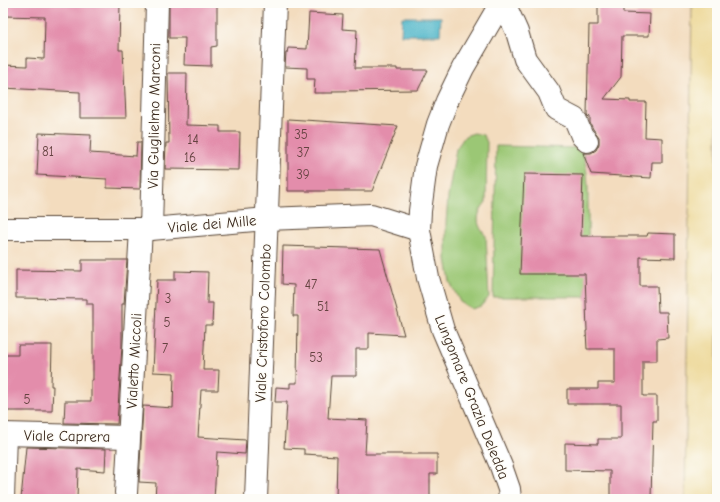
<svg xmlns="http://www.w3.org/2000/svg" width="720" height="502" font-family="'Comic Neue',sans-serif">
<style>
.green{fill:#9bc774;stroke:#6b7849}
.sand{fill:#eeda9e;stroke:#94825e}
.water{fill:#49b4c7;stroke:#426f72}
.building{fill:#e38dab}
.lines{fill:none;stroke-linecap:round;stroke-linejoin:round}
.minor-casing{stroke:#574536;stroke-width:24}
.minor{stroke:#fff;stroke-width:22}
.labels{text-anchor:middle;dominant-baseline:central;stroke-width:3;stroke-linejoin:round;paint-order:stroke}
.number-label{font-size:13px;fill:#654341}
.street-label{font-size:15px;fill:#3b2a1e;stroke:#fdfcf7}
</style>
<rect width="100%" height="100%" fill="#fdfcf7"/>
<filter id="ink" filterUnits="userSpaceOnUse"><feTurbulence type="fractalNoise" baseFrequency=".025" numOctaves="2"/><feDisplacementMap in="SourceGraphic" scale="8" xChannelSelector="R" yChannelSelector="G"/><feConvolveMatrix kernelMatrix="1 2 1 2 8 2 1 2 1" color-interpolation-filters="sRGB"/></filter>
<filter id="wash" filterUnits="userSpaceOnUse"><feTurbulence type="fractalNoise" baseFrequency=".012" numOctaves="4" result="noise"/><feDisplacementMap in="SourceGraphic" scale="16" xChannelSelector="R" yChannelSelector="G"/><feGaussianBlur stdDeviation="0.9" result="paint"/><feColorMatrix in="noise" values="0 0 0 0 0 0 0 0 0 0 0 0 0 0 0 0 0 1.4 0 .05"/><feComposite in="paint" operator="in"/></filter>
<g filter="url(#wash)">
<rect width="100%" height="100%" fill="#f3dcbe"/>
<g class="green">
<path d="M 474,133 L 483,135 L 487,142 L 486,202 C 476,214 475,224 486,236 L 489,297 L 481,306 L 472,309 L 460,302 L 450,282 L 446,259 L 446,223 L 448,197 L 456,149 L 465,136 Z"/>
<path d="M 496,146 L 581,148 C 589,170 588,187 588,210 C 589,239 587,268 586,297 L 493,297 Z"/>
</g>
<path class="sand" d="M 692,3 L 717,3 L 717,499 L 685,499 Z"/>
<path class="water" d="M 402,17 L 441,17 L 440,35 L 401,35 Z"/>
<g id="blocks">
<g class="building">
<path d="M 3,3 L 120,3 L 119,50 L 123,50 L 126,118 L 80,118 L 80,92 L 3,88 L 3,65 L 27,66 L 27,58 L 44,59 L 45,17 L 3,16 Z"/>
<path d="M 169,3 L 217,3 L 217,46 L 211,47 L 211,66 L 184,65 L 185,38 L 169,38 Z"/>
<path d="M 598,3 L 623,3 L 623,13 L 650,14 L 649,36 L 622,36 L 621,77 L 604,99 L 630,100 L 630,102 L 646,102 L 645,137 L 662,138 L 662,162 L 652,162 L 651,178 L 591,174 L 583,153 L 591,153 L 596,150 L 599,144 L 599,137 L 593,129 L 590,123 L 590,116 L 588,118 L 587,115 L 589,25 L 598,25 Z"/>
<path d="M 309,13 L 343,15 L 342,29 L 357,30 L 355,68 L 397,68 L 397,70 L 428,70 L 418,90 L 332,91 L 332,93 L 314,93 L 315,79 L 307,79 L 307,68 L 285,67 L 286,53 L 287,53 L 288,48 L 307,49 Z"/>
<path d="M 168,73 L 187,73 L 186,125 L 220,126 L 220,132 L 240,132 L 239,170 L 165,169 L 166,143 L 169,143 Z"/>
<path d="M 288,119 L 398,126 L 372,191 L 288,191 Z"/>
<path d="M 39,133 L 91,135 L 90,153 L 136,156 L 137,142 L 141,142 L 140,189 L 107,188 L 107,179 L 37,175 Z"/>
<path d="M 524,174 L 583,175 L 581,236 L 647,236 L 648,233 L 675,234 L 675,258 L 640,257 L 640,286 L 657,286 L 658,312 L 667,312 L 668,338 L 657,339 L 657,361 L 643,361 L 643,396 L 657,396 L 657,421 L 653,421 L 651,499 L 610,499 L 610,471 L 565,470 L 565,443 L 598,444 L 598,439 L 621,439 L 621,404 L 567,404 L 567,389 L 598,389 L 598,383 L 615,383 L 615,349 L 587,349 L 586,331 L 587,331 L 585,274 L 520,274 Z"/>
<path d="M 283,246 L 380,249 L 404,335 L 369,333 L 369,349 L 356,349 L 356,376 L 331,376 L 328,418 L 367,420 L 365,454 L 437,454 L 437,474 L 430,474 L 430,499 L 336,499 L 337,456 L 304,454 L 304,449 L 284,448 L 287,402 L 275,402 L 276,387 L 290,388 L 290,383 L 297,383 L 298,316 L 293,316 L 294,285 L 282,284 Z"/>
<path d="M 82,260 L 127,260 L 124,304 L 122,304 L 122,346 L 117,424 L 64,423 L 65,401 L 91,401 L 91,380 L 93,380 L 93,304 L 87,304 L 87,299 L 16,298 L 16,270 L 82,271 Z"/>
<path d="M 175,271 L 208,272 L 207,303 L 213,303 L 212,325 L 205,325 L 203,370 L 219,370 L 218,390 L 201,390 L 198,437 L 246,440 L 245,454 L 217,452 L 214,499 L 155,499 L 156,483 L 139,482 L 143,406 L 173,408 L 174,373 L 153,372 L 157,280 L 175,280 Z"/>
<path d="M 18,345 L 52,345 L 51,386 L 53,386 L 52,411 L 3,411 L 3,355 L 18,355 Z"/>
<path d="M 26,447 L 106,449 L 105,471 L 78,469 L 77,499 L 21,499 Z"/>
</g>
</g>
</g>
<g filter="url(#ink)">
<use href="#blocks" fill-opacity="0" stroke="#574536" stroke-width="1"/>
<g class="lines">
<defs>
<g id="minor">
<path d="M 501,3 L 463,68 L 447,101 L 438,124 L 426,166 L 420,211 L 419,230 L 428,278 L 443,330 L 501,466 L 509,489 L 510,499"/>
<path d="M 504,3 L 517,32 L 525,59 L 549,92 L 556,109 L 575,119 L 582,136 L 587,141"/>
<path d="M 3,229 L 151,229 L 267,219 L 371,215 L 419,230"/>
<path d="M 151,229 L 157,3"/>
<path d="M 3,434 L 129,437"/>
<path d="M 126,493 L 141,229"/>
<path d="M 3,499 L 5,434"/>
<path d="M 256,499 L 275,3"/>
</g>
</defs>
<use href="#minor" class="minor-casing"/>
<use href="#minor" class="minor"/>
</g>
</g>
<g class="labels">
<g class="number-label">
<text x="301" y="134">35</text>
<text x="193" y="139">14</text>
<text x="48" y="151">81</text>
<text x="303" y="152">37</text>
<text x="190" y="157">16</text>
<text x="303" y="174">39</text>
<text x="311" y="284">47</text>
<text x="168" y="298">3</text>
<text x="323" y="306">51</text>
<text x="167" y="322">5</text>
<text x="165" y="348">7</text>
<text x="316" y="357">53</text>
<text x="27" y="399">5</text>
</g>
<g class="street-label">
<text transform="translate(154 116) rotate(-89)">Via Guglielmo Marconi</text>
<text transform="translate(212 224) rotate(-5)">Viale dei Mille</text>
<text transform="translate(263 323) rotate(-88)">Viale Cristoforo Colombo</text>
<text transform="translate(134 361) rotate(-87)">Vialetto Miccoli</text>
<text transform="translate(472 397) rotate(68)">Lungomare Grazia Deledda</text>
<text transform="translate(67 436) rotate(1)">Viale Caprera</text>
</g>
</g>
<rect width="720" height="502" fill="none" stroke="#fdfcf7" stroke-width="16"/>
</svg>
